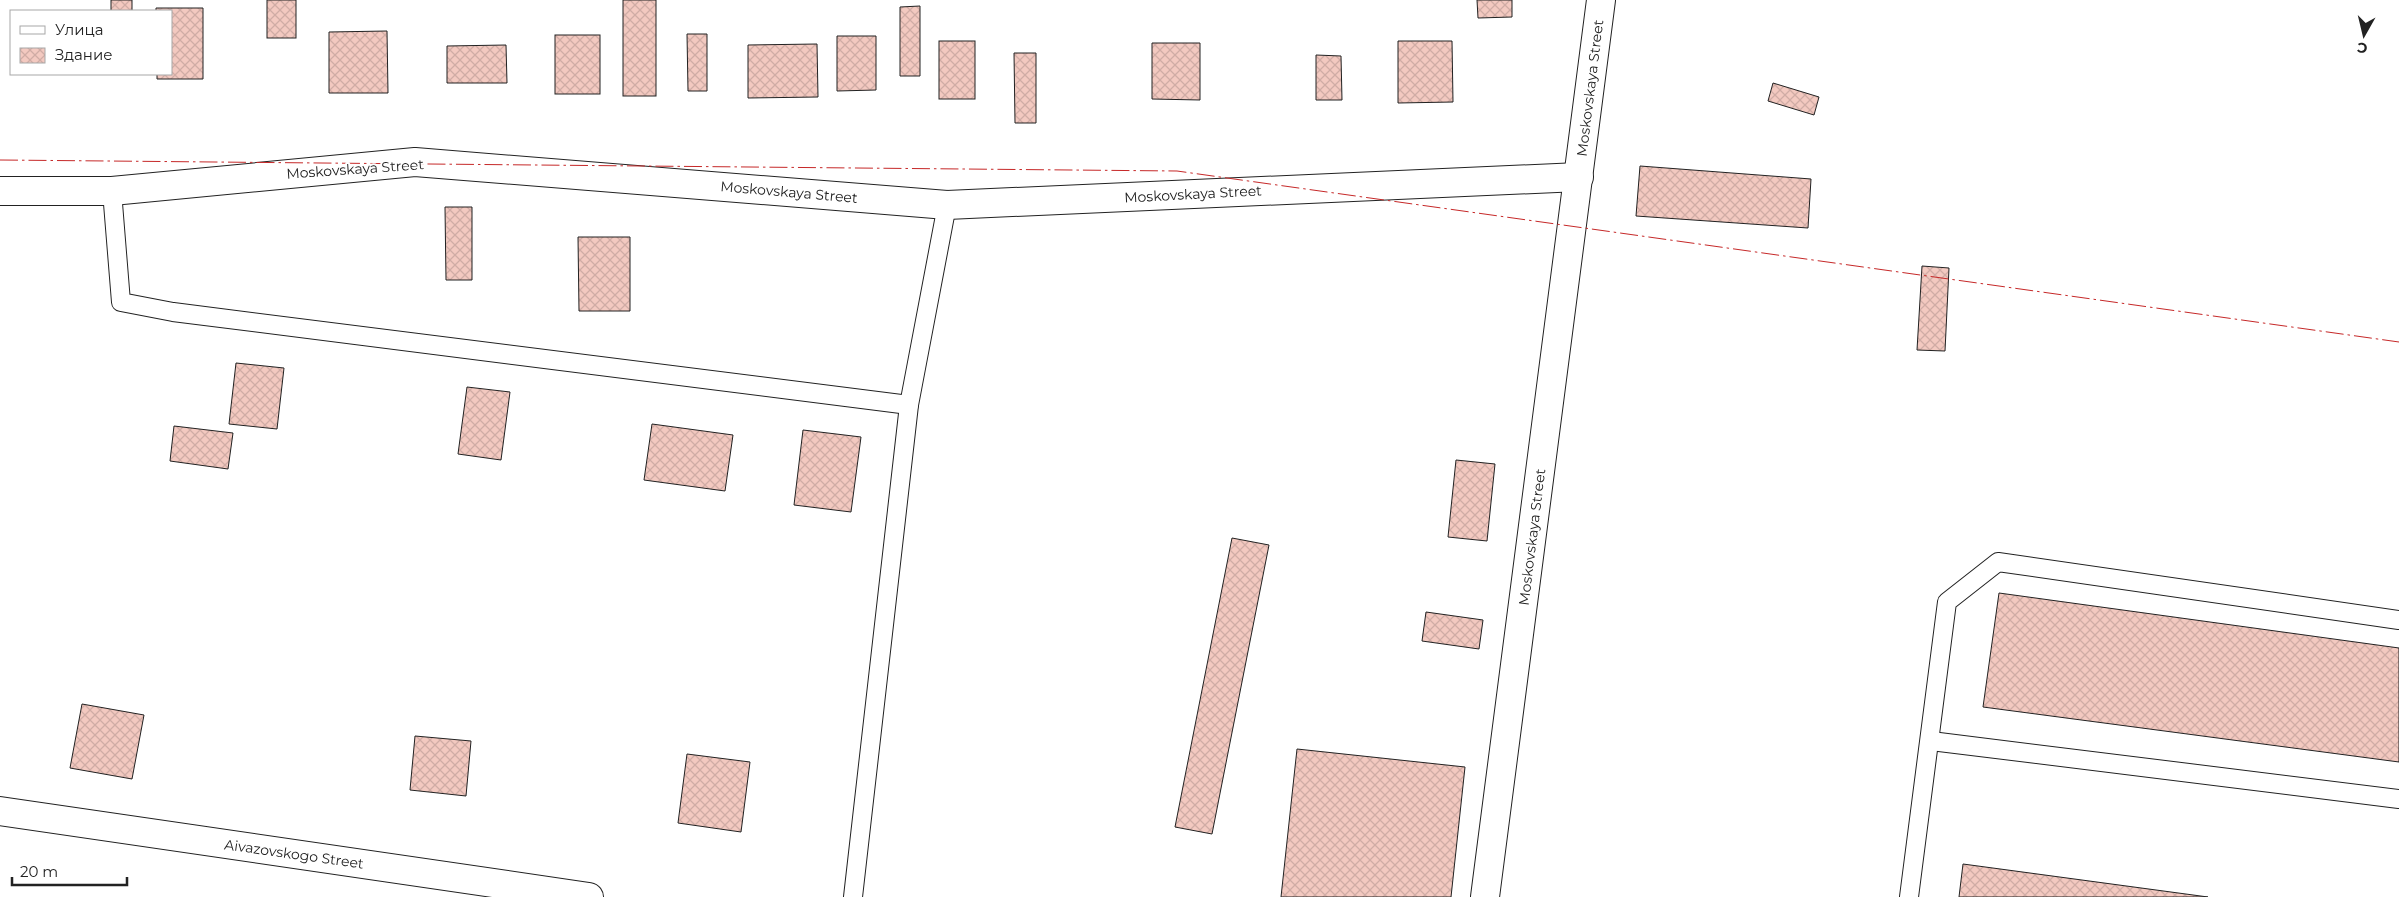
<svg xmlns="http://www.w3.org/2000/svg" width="2399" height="897" font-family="Montserrat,sans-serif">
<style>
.building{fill:url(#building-cross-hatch);stroke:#222}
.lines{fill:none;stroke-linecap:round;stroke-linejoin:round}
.lane-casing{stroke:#222;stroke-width:20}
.street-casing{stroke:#222;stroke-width:30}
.lane{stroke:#fff;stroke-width:18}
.street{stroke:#fff;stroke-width:28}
.power{stroke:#c62828;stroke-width:1;stroke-dasharray:18 4 2.5 4;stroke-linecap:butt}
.labels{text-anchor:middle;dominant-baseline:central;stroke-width:4;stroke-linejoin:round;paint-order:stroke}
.street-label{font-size:14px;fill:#222;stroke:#fff}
</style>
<defs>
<pattern id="building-cross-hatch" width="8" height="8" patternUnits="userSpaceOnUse" patternTransform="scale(1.25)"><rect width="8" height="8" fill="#f3c9c0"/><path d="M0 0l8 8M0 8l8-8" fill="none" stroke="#d0aca5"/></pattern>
</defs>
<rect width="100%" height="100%" fill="#fff"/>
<g class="building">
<rect x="111" y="0" width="21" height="11"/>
<rect x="267" y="0" width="29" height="38"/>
<rect x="623" y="0" width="33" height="96"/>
<path d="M 1477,0 L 1512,0 L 1512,17 L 1478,18 Z"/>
<path d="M 920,6 L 920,76 L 900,76 L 900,7 Z"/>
<path d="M 156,8 L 203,8 L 203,79 L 157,79 L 157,74 L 171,74 L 171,11 L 156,11 Z"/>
<path d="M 387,31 L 388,93 L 329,93 L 329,32 Z"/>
<path d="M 687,34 L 707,34 L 707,91 L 688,91 Z"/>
<rect x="555" y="35" width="45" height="59"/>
<path d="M 837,36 L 876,36 L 876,90 L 837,91 Z"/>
<rect x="939" y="41" width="36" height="58"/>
<path d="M 1398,41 L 1452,41 L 1453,102 L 1398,103 Z"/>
<path d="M 1152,43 L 1200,43 L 1200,100 L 1152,99 Z"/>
<path d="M 817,44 L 818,97 L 748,98 L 748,45 Z"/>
<path d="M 506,45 L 507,83 L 447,83 L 447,46 Z"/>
<path d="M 1014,53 L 1036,53 L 1036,123 L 1015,123 Z"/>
<path d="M 1316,55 L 1341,56 L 1342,100 L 1316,100 Z"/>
<path d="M 1773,83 L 1819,97 L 1814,115 L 1768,101 Z"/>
<path d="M 1640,166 L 1811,179 L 1808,228 L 1636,216 Z"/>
<path d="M 445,207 L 472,207 L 472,280 L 446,280 Z"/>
<path d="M 578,237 L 630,237 L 630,311 L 579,311 Z"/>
<path d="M 1922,266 L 1949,268 L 1945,351 L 1917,350 Z"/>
<path d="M 236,363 L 284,368 L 277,429 L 229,424 Z"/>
<path d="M 467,387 L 510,392 L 501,460 L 458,454 Z"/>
<path d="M 652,424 L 733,435 L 725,491 L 644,480 Z"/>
<path d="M 174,426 L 233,433 L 228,469 L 170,461 Z"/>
<path d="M 803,430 L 861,437 L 851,512 L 794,505 Z"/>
<path d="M 1456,460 L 1495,464 L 1487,541 L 1448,537 Z"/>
<path d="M 1232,538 L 1269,545 L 1212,834 L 1175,827 Z"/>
<path d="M 1999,593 L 2399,648 L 2399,762 L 1983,707 Z"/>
<path d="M 1426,612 L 1483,620 L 1479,649 L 1422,641 Z"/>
<path d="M 82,704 L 144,715 L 132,779 L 70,768 Z"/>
<path d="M 415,736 L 471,741 L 466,796 L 410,790 Z"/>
<path d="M 1297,749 L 1465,767 L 1451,897 L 1281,897 Z"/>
<path d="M 687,754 L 750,762 L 741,832 L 678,823 Z"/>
<path d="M 1963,864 L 2208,897 L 1959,897 Z"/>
</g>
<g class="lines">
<defs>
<g id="lane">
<path d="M 112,191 L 121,302 L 173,312 L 909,405"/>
<path d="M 1931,741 L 2399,799"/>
<path d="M 853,897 L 909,405 L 947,205"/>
<path d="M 1909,897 L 1947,602 L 1998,562 L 2399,620"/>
</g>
<g id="street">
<path d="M 0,191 L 112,191 L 415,162 L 947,205 L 1579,177"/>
<path d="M 0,811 L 589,897"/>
<path d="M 1485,897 L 1601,0"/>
</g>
</defs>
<use href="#lane" class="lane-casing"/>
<use href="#street" class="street-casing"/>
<use href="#lane" class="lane"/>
<use href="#street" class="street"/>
<path class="power" d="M 0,160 L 1177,171 L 2399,342"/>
</g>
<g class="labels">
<g class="street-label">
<text transform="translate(1590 88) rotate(-83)">Moskovskaya Street</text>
<text transform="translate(355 169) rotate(-4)">Moskovskaya Street</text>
<text transform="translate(789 192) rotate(5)">Moskovskaya Street</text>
<text transform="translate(1193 194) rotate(-3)">Moskovskaya Street</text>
<text transform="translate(1532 537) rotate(-83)">Moskovskaya Street</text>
<text transform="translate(294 854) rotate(8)">Aivazovskogo Street</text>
</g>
</g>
<rect x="10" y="10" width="162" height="65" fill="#ffffff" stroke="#a7a7a7"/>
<rect x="20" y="26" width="25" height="8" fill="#ffffff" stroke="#a7a7a7"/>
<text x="55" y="35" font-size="15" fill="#222222">Улица</text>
<rect x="20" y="48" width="25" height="15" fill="url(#building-cross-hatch)" stroke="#a7a7a7"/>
<text x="55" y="60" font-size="15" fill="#222222">Здание</text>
<g transform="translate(2364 35) rotate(188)" stroke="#ffffff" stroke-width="4" paint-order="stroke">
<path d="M0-4L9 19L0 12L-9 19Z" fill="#222222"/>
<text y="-8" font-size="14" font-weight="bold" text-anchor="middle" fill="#222222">С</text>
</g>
<path d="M12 877v8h115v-8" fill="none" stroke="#222222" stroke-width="2.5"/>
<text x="20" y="877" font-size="15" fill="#222222" stroke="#ffffff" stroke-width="4" paint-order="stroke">20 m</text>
</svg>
